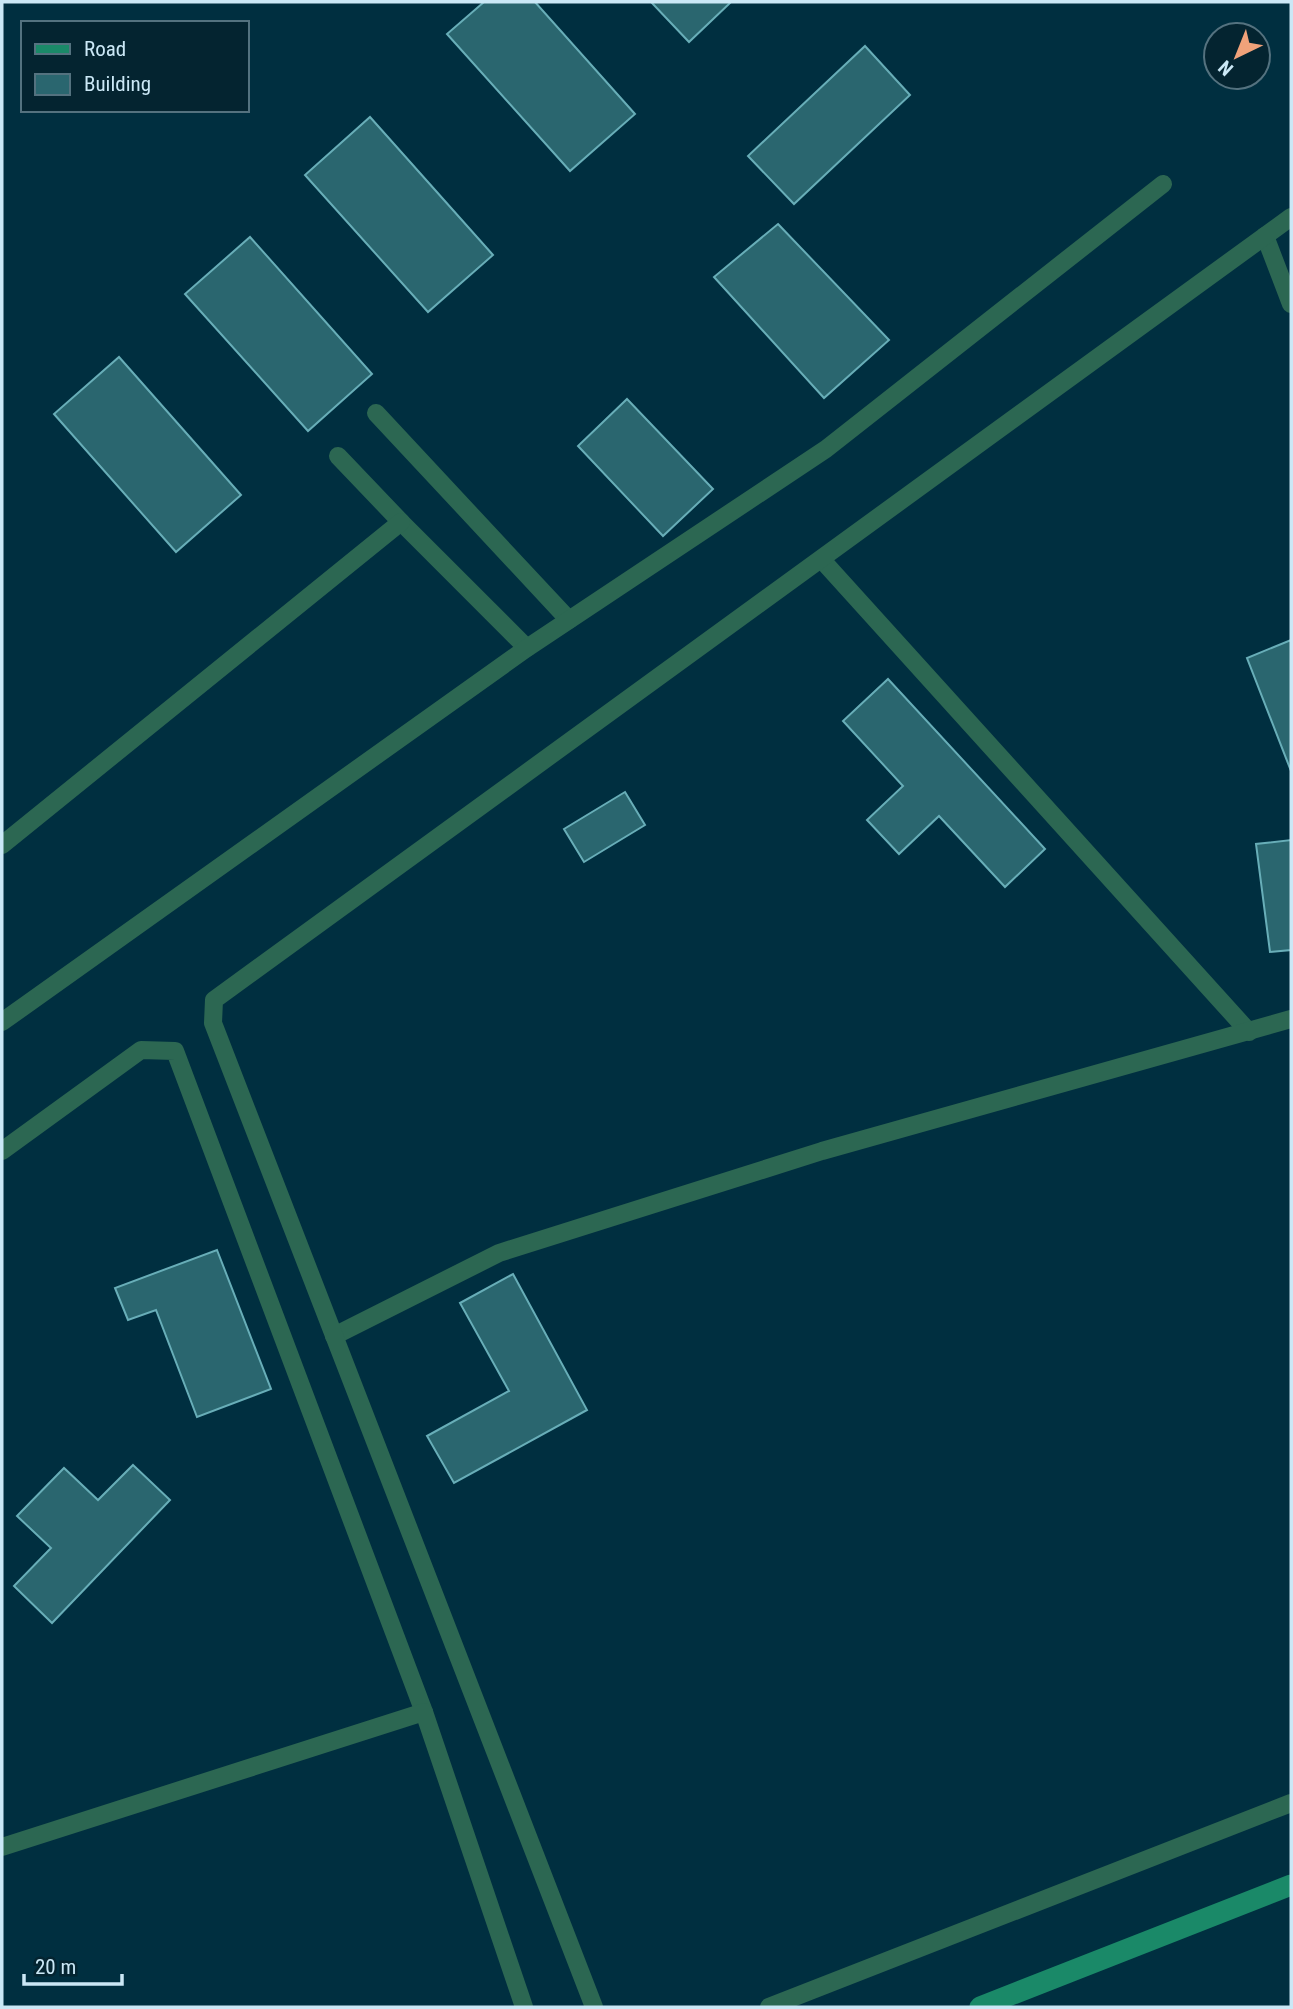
<svg xmlns="http://www.w3.org/2000/svg" width="1293" height="2009" font-family="'Roboto Condensed',sans-serif">
<style>
.building{fill:#2a666f;stroke:#68aeb8;stroke-width:2}
.lines{fill:none;stroke-linecap:round;stroke-linejoin:round}
.lane{stroke:#2c6752;stroke-width:18}
.secondary{stroke:#1a8968;stroke-width:21}
</style>
<rect width="100%" height="100%" fill="#002f40"/>
<g class="building">
<path d="M 484,2 L 535,2 L 635,114 L 570,171 L 447,34 Z"/>
<path d="M 651,2 L 729,2 L 730,3 L 689,42 Z"/>
<path d="M 865,46 L 910,95 L 794,204 L 748,156 Z"/>
<path d="M 370,117 L 493,255 L 428,312 L 305,175 Z"/>
<path d="M 778,224 L 889,340 L 824,398 L 714,277 Z"/>
<path d="M 250,237 L 372,374 L 308,431 L 185,294 Z"/>
<path d="M 119,357 L 241,495 L 176,552 L 54,414 Z"/>
<path d="M 627,399 L 713,489 L 663,536 L 578,446 Z"/>
<path d="M 1291,640 L 1291,771 L 1247,658 Z"/>
<path d="M 888,679 L 1045,849 L 1005,887 L 939,816 L 899,854 L 867,820 L 903,786 L 843,721 Z"/>
<path d="M 625,792 L 645,825 L 584,862 L 564,829 Z"/>
<path d="M 1291,840 L 1291,950 L 1270,952 L 1256,844 Z"/>
<path d="M 217,1250 L 271,1389 L 197,1417 L 156,1310 L 128,1320 L 115,1288 Z"/>
<path d="M 513,1274 L 587,1410 L 454,1483 L 427,1436 L 509,1391 L 460,1303 Z"/>
<path d="M 133,1465 L 170,1500 L 52,1623 L 14,1586 L 51,1548 L 17,1516 L 64,1468 L 98,1500 Z"/>
</g>
<g class="lines">
<g class="lane">
<path d="M 1265,236 L 1291,304"/>
<path d="M 376,413 L 569,620"/>
<path d="M 338,456 L 401,522 L 527,648"/>
<path d="M 822,560 L 1249,1032"/>
<path d="M 2,845 L 401,522"/>
<path d="M 2,1022 L 527,648 L 826,449 L 1163,184"/>
<path d="M 2,1151 L 141,1050 L 175,1051 L 424,1712"/>
<path d="M 334,1336 L 499,1253 L 822,1151 L 1291,1019"/>
<path d="M 2,1847 L 424,1712 L 524,2007"/>
<path d="M 594,2007 L 213,1023 L 214,1000 L 1291,217"/>
<path d="M 769,2007 L 1291,1803"/>
</g>
<path class="secondary" d="M 980,2007 L 1291,1885"/>
</g>
<rect width="1293" height="2009" fill="none" stroke="#cbe8f6" stroke-width="7"/>
<rect x="21" y="21" width="228" height="91" fill="#042430" stroke="#54727f" stroke-width="2"/>
<rect x="35" y="44" width="35" height="10" fill="#1a8968" stroke="#54727f" stroke-width="2"/>
<text x="84" y="56" font-size="21" fill="#cbe8f6">Road</text>
<rect x="35" y="74" width="35" height="21" fill="#2a666f" stroke="#54727f" stroke-width="2"/>
<text x="84" y="91" font-size="21" fill="#cbe8f6">Building</text>
<g transform="translate(1237 56) rotate(223)"><circle r="33" fill="#042430" stroke="#54727f" stroke-width="2"/>
<path d="M0-5L12 26L0 18L-12 26Z" fill="#f0a27a"/>
<text y="-10" font-size="19" font-weight="bold" text-anchor="middle" fill="#cbe8f6">N</text>
</g>
<path d="M24 1974v10h98v-10" fill="none" stroke="#cbe8f6" stroke-width="3.5"/>
<text x="35" y="1974" font-size="21" fill="#cbe8f6" stroke="#042430" stroke-width="5" paint-order="stroke">20 m</text>
</svg>
